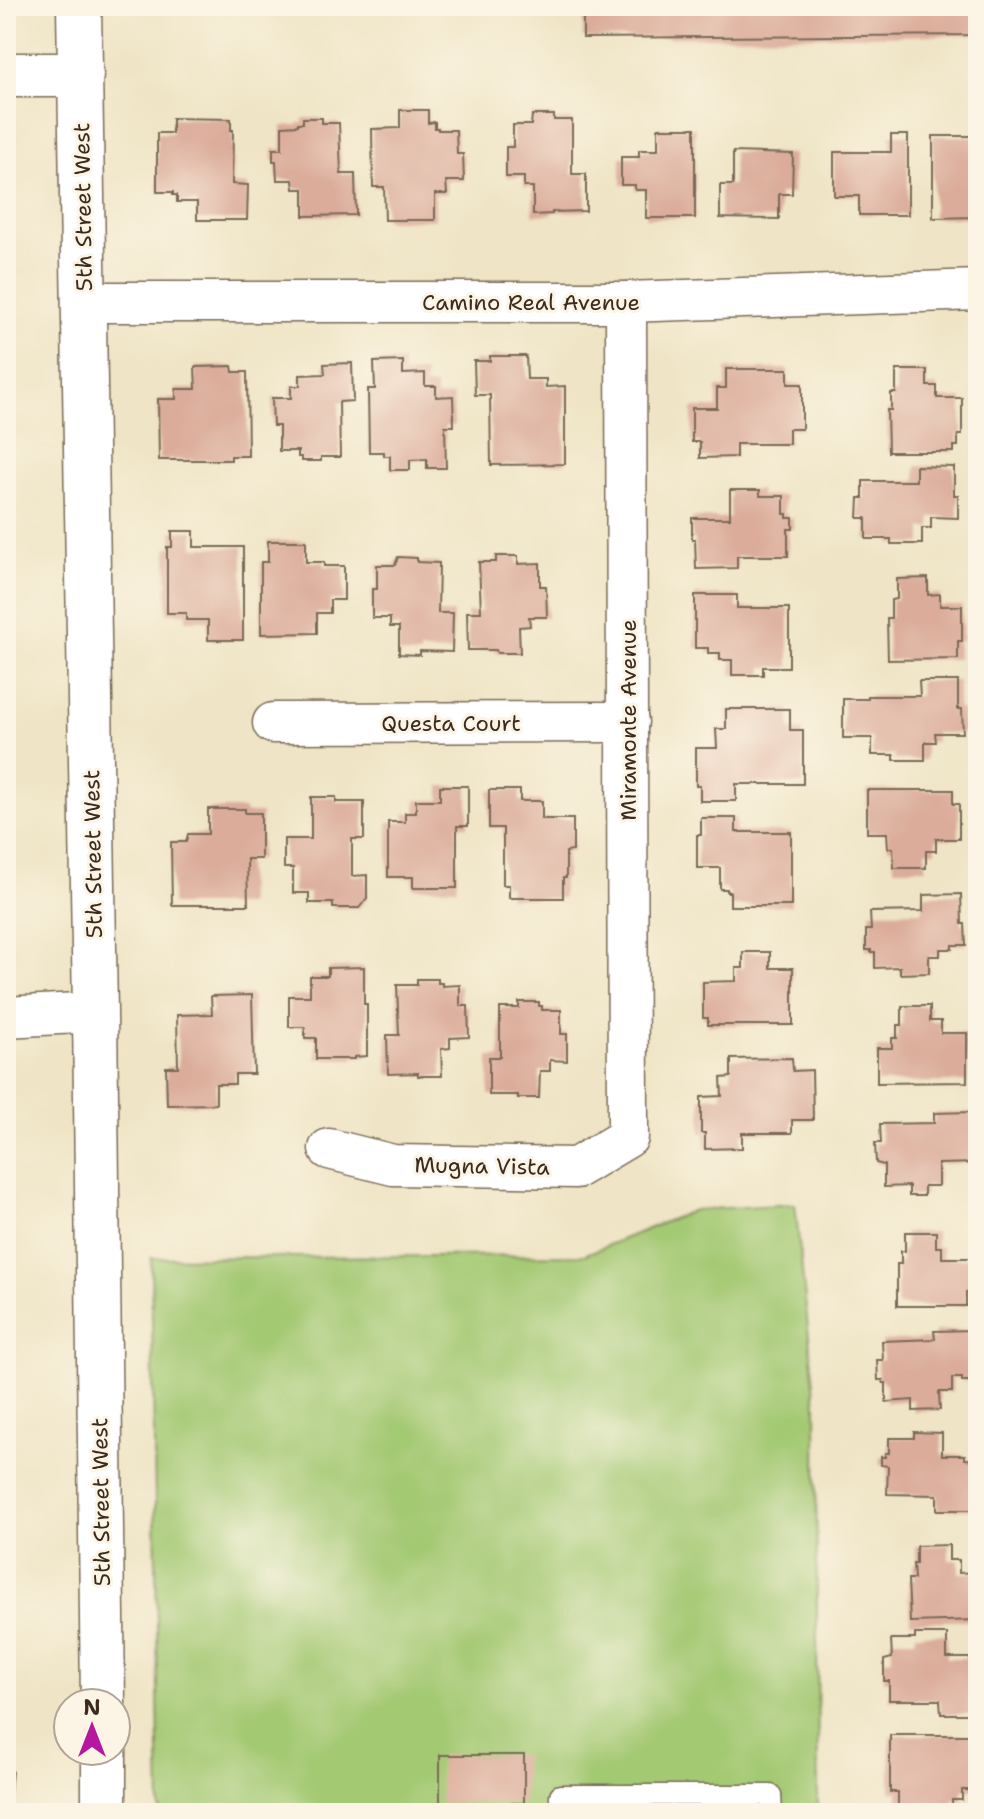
<svg xmlns="http://www.w3.org/2000/svg" width="984" height="1819" font-family="'Shantell Sans',sans-serif">
<style>
.green{fill:#a4c973;stroke:#707a48;stroke-width:2}
.building{fill:#dbac9a}
.lines{fill:none;stroke-linecap:round;stroke-linejoin:round}
.service-casing{stroke:#7a6b58;stroke-width:23}
.minor-casing{stroke:#7a6b58;stroke-width:43}
.tertiary-casing{stroke:#7a6b58;stroke-width:47}
.service{stroke:#fff;stroke-width:20}
.minor{stroke:#fff;stroke-width:40}
.tertiary{stroke:#fff;stroke-width:44}
.labels{text-anchor:middle;dominant-baseline:central;stroke-width:6;stroke-linejoin:round;paint-order:stroke}
.street-label{font-size:22px;fill:#3b2a1e;stroke:#fcf5e5}
</style>
<rect width="100%" height="100%" fill="#fcf5e5"/>
<filter id="ink" filterUnits="userSpaceOnUse"><feTurbulence type="fractalNoise" baseFrequency=".0125" numOctaves="2"/><feDisplacementMap in="SourceGraphic" scale="16" xChannelSelector="R" yChannelSelector="G"/><feConvolveMatrix kernelMatrix="1 2 1 2 8 2 1 2 1" color-interpolation-filters="sRGB"/></filter>
<filter id="wash" filterUnits="userSpaceOnUse"><feTurbulence type="fractalNoise" baseFrequency=".006" numOctaves="4" result="noise"/><feDisplacementMap in="SourceGraphic" scale="32" xChannelSelector="R" yChannelSelector="G"/><feGaussianBlur stdDeviation="1.8" result="paint"/><feColorMatrix in="noise" values="0 0 0 0 0 0 0 0 0 0 0 0 0 0 0 0 0 1.4 0 .05"/><feComposite in="paint" operator="in"/></filter>
<g filter="url(#wash)">
<rect width="100%" height="100%" fill="#efe4c5"/>
<path class="green" d="M 795,1204 L 816,1404 L 818,1813 L 160,1813 L 151,1258 L 584,1255 L 694,1210 Z"/>
<g id="blocks">
<g class="building">
<path d="M 583,6 L 978,6 L 978,35 L 583,38 Z"/>
<path d="M 400,110 L 428,110 L 428,123 L 435,122 L 435,128 L 438,128 L 438,130 L 456,130 L 457,154 L 463,154 L 464,181 L 446,181 L 447,194 L 435,194 L 435,220 L 385,220 L 384,187 L 373,187 L 372,129 L 400,128 Z"/>
<path d="M 532,115 L 554,115 L 554,120 L 572,120 L 572,174 L 586,174 L 586,211 L 552,212 L 552,214 L 533,215 L 533,187 L 524,187 L 524,177 L 506,177 L 506,147 L 513,147 L 513,125 L 531,125 Z"/>
<path d="M 172,118 L 231,119 L 231,130 L 233,130 L 232,184 L 248,185 L 247,220 L 197,220 L 197,202 L 177,202 L 177,195 L 173,195 L 173,192 L 157,192 L 157,133 L 172,133 Z"/>
<path d="M 303,118 L 322,118 L 322,123 L 339,123 L 341,174 L 355,174 L 356,215 L 304,216 L 304,189 L 294,189 L 293,180 L 277,180 L 276,161 L 273,161 L 273,149 L 282,149 L 282,126 L 298,125 L 298,123 L 303,123 Z"/>
<path d="M 658,128 L 695,128 L 695,218 L 646,218 L 646,190 L 635,190 L 635,185 L 621,185 L 621,157 L 639,157 L 639,150 L 658,150 Z"/>
<path d="M 891,135 L 908,135 L 908,215 L 859,215 L 859,196 L 834,196 L 834,152 L 891,152 Z"/>
<path d="M 933,136 L 975,136 L 975,151 L 978,151 L 978,217 L 933,218 Z"/>
<path d="M 733,152 L 793,154 L 792,194 L 779,194 L 779,219 L 720,218 L 720,185 L 733,185 Z"/>
<path d="M 490,356 L 526,356 L 527,379 L 546,379 L 546,387 L 565,386 L 565,464 L 491,465 L 490,395 L 475,395 L 474,361 L 490,361 Z"/>
<path d="M 403,361 L 403,374 L 425,373 L 425,386 L 436,386 L 436,397 L 453,396 L 454,426 L 445,426 L 446,468 L 427,468 L 427,459 L 410,460 L 410,470 L 390,470 L 390,456 L 384,456 L 384,452 L 369,452 L 368,389 L 375,389 L 374,362 Z"/>
<path d="M 352,363 L 353,401 L 339,402 L 340,457 L 321,457 L 321,461 L 301,461 L 301,457 L 298,457 L 298,451 L 279,451 L 279,426 L 273,426 L 272,398 L 291,398 L 291,386 L 300,386 L 300,375 L 325,374 L 324,364 Z"/>
<path d="M 232,366 L 233,372 L 247,372 L 248,456 L 231,456 L 231,460 L 159,460 L 158,399 L 176,399 L 176,389 L 196,389 L 195,367 Z"/>
<path d="M 726,369 L 788,369 L 788,384 L 802,384 L 802,429 L 789,429 L 789,444 L 736,444 L 736,457 L 700,458 L 700,442 L 692,442 L 692,408 L 717,408 L 717,388 L 726,388 Z"/>
<path d="M 896,370 L 927,370 L 927,386 L 937,386 L 937,398 L 962,398 L 962,435 L 958,435 L 958,446 L 954,446 L 954,452 L 888,452 L 887,410 L 891,410 L 891,393 L 896,393 Z"/>
<path d="M 916,466 L 954,467 L 954,495 L 958,495 L 958,518 L 931,517 L 931,528 L 922,528 L 922,544 L 891,544 L 891,539 L 866,539 L 866,518 L 858,518 L 859,498 L 863,498 L 863,481 L 916,481 Z"/>
<path d="M 730,490 L 760,490 L 760,496 L 784,496 L 784,514 L 787,514 L 787,518 L 793,518 L 793,529 L 788,529 L 788,556 L 737,556 L 737,568 L 696,569 L 695,539 L 692,539 L 692,518 L 730,518 Z"/>
<path d="M 172,531 L 194,531 L 194,547 L 243,547 L 243,640 L 208,640 L 208,620 L 186,620 L 186,613 L 167,613 L 167,547 L 172,547 Z"/>
<path d="M 268,541 L 306,541 L 306,562 L 324,562 L 324,566 L 344,566 L 344,600 L 330,600 L 330,613 L 317,613 L 317,633 L 261,634 L 261,562 L 268,562 Z"/>
<path d="M 496,556 L 518,556 L 518,564 L 540,563 L 540,586 L 546,586 L 547,617 L 529,617 L 530,626 L 519,627 L 520,653 L 497,653 L 496,650 L 468,650 L 467,612 L 481,612 L 479,562 L 496,562 Z"/>
<path d="M 398,557 L 417,558 L 417,562 L 439,563 L 438,613 L 453,613 L 452,652 L 420,651 L 420,655 L 399,654 L 399,627 L 390,627 L 390,618 L 372,618 L 372,589 L 377,589 L 377,565 L 395,565 Z"/>
<path d="M 928,578 L 928,595 L 940,594 L 940,606 L 962,606 L 962,641 L 958,641 L 958,659 L 888,660 L 887,618 L 891,618 L 891,600 L 897,599 L 897,579 Z"/>
<path d="M 695,595 L 737,595 L 737,608 L 789,608 L 789,667 L 763,667 L 763,675 L 732,675 L 732,660 L 720,660 L 720,653 L 708,653 L 708,648 L 695,648 Z"/>
<path d="M 919,681 L 958,681 L 958,709 L 962,709 L 963,733 L 935,733 L 936,742 L 925,742 L 925,760 L 894,760 L 894,755 L 872,755 L 872,738 L 843,738 L 843,699 L 868,699 L 868,696 L 920,696 Z"/>
<path d="M 726,709 L 790,709 L 790,730 L 803,730 L 803,784 L 736,784 L 736,801 L 700,801 L 700,786 L 696,786 L 696,748 L 717,748 L 716,729 L 726,729 Z"/>
<path d="M 440,786 L 468,786 L 468,826 L 457,826 L 457,888 L 413,888 L 413,877 L 388,877 L 388,822 L 405,822 L 405,813 L 416,813 L 416,800 L 440,800 Z"/>
<path d="M 489,790 L 520,790 L 520,801 L 542,801 L 542,819 L 573,819 L 573,851 L 566,852 L 566,878 L 563,878 L 563,898 L 509,898 L 509,885 L 503,885 L 503,828 L 489,828 Z"/>
<path d="M 867,790 L 953,790 L 953,804 L 959,804 L 959,839 L 936,839 L 936,851 L 926,851 L 926,868 L 894,868 L 893,848 L 888,848 L 887,833 L 867,833 Z"/>
<path d="M 311,797 L 336,797 L 336,802 L 364,802 L 364,839 L 352,839 L 352,876 L 367,875 L 367,898 L 359,908 L 333,908 L 333,903 L 309,903 L 309,893 L 293,893 L 293,868 L 284,868 L 284,839 L 311,839 Z"/>
<path d="M 208,809 L 245,809 L 245,813 L 261,813 L 261,859 L 247,859 L 248,905 L 172,905 L 171,842 L 186,842 L 188,834 L 208,834 Z"/>
<path d="M 701,818 L 736,818 L 736,832 L 791,832 L 791,906 L 730,906 L 730,892 L 727,892 L 727,889 L 720,889 L 720,868 L 697,868 L 697,835 L 701,835 Z"/>
<path d="M 961,894 L 962,924 L 965,924 L 966,945 L 952,945 L 952,949 L 940,949 L 940,956 L 929,956 L 929,973 L 900,974 L 900,967 L 875,968 L 875,952 L 871,952 L 871,950 L 866,950 L 866,930 L 871,930 L 870,912 L 923,911 L 923,895 Z"/>
<path d="M 743,952 L 770,952 L 770,968 L 793,968 L 793,1025 L 708,1025 L 708,1018 L 703,1018 L 703,982 L 736,981 L 736,968 L 743,968 Z"/>
<path d="M 364,967 L 364,1004 L 367,1004 L 367,1056 L 354,1057 L 354,1059 L 316,1059 L 316,1038 L 305,1038 L 305,1027 L 289,1027 L 289,996 L 310,996 L 310,976 L 328,976 L 328,968 Z"/>
<path d="M 417,979 L 438,979 L 438,983 L 442,983 L 442,986 L 460,985 L 460,1006 L 468,1006 L 469,1037 L 450,1038 L 450,1048 L 441,1049 L 442,1076 L 418,1076 L 418,1073 L 388,1074 L 387,1035 L 399,1035 L 397,985 L 417,985 Z"/>
<path d="M 252,995 L 254,1074 L 235,1074 L 235,1084 L 216,1084 L 216,1104 L 167,1105 L 166,1067 L 178,1067 L 177,1015 L 212,1014 L 211,996 Z"/>
<path d="M 519,1002 L 539,1002 L 539,1006 L 542,1006 L 542,1010 L 561,1010 L 561,1034 L 567,1034 L 567,1061 L 550,1060 L 550,1071 L 540,1071 L 539,1098 L 518,1098 L 518,1095 L 489,1095 L 489,1057 L 500,1057 L 500,1008 L 519,1008 Z"/>
<path d="M 902,1006 L 930,1006 L 930,1021 L 941,1021 L 941,1033 L 967,1033 L 967,1082 L 877,1083 L 877,1048 L 892,1048 L 892,1038 L 897,1038 L 897,1025 L 902,1025 Z"/>
<path d="M 792,1058 L 793,1071 L 812,1070 L 813,1120 L 792,1120 L 792,1133 L 742,1133 L 742,1148 L 705,1149 L 705,1133 L 701,1133 L 701,1097 L 722,1096 L 721,1078 L 731,1077 L 731,1059 Z"/>
<path d="M 972,1112 L 973,1142 L 978,1142 L 978,1163 L 938,1164 L 938,1186 L 924,1186 L 924,1196 L 909,1196 L 909,1186 L 884,1187 L 884,1165 L 876,1163 L 875,1143 L 881,1143 L 880,1124 L 934,1123 L 934,1113 Z"/>
<path d="M 905,1232 L 936,1232 L 936,1247 L 942,1247 L 942,1258 L 972,1258 L 972,1292 L 966,1292 L 966,1306 L 897,1306 L 897,1264 L 901,1264 L 901,1251 L 905,1251 Z"/>
<path d="M 973,1330 L 974,1357 L 978,1357 L 978,1381 L 962,1381 L 962,1378 L 952,1378 L 952,1392 L 939,1392 L 940,1410 L 913,1411 L 913,1400 L 886,1402 L 886,1383 L 883,1383 L 883,1380 L 878,1380 L 877,1360 L 883,1360 L 882,1341 L 935,1339 L 934,1331 Z"/>
<path d="M 914,1432 L 942,1433 L 942,1455 L 965,1455 L 965,1459 L 978,1460 L 976,1510 L 937,1510 L 937,1495 L 887,1494 L 888,1466 L 881,1465 L 881,1457 L 885,1457 L 885,1453 L 889,1453 L 889,1438 L 914,1438 Z"/>
<path d="M 949,1545 L 949,1560 L 959,1560 L 959,1573 L 978,1572 L 978,1620 L 910,1622 L 908,1579 L 914,1579 L 913,1564 L 916,1564 L 916,1546 Z"/>
<path d="M 915,1634 L 947,1634 L 947,1658 L 970,1658 L 970,1662 L 978,1662 L 978,1714 L 941,1714 L 940,1700 L 889,1700 L 889,1681 L 884,1681 L 884,1660 L 892,1658 L 891,1639 L 915,1639 Z"/>
<path d="M 890,1735 L 978,1735 L 978,1790 L 962,1790 L 962,1800 L 952,1800 L 952,1813 L 898,1813 L 898,1792 L 890,1792 Z"/>
<rect x="440" y="1755" width="84" height="48"/>
<path d="M 6,1769 L 12,1770 L 10,1794 L 6,1794 Z"/>
</g>
</g>
</g>
<g filter="url(#ink)">
<use href="#blocks" fill-opacity="0" stroke="#7a6b58" stroke-width="2"/>
<g class="lines">
<defs>
<path id="service" d="M 560,1813 L 560,1795 L 771,1795 L 772,1813"/>
<g id="minor">
<path d="M 84,302 L 626,302 L 978,290"/>
<path d="M 273,723 L 628,722"/>
<path d="M 6,1017 L 95,1012"/>
<path d="M 329,1149 L 393,1165 L 576,1168 L 628,1137 L 626,302"/>
</g>
<g id="tertiary">
<path d="M 79,6 L 95,1012 L 103,1703"/>
<path d="M 6,75 L 81,75"/>
<path d="M 104,1751 L 104,1813"/>
</g>
</defs>
<use href="#service" class="service-casing"/>
<use href="#minor" class="minor-casing"/>
<use href="#tertiary" class="tertiary-casing"/>
<use href="#service" class="service"/>
<use href="#minor" class="minor"/>
<use href="#tertiary" class="tertiary"/>
</g>
</g>
<g class="labels">
<g class="street-label">
<text transform="translate(83 207) rotate(-91)">5th Street West</text>
<text x="531" y="302">Camino Real Avenue</text>
<text transform="translate(628 720) rotate(-90)">Miramonte Avenue</text>
<text x="451" y="723">Questa Court</text>
<text transform="translate(93 854) rotate(-91)">5th Street West</text>
<text transform="translate(482 1166) rotate(1)">Mugna Vista</text>
<text transform="translate(101 1502) rotate(-91)">5th Street West</text>
</g>
</g>
<rect width="984" height="1819" fill="none" stroke="#fcf5e5" stroke-width="32"/>
<g transform="translate(92 1727)"><circle r="38" fill="#fcf5e5" stroke="#afa495" stroke-width="2"/>
<path d="M0-6L14 30L0 20L-14 30Z" fill="#b5179e"/>
<text y="-12" font-size="22" font-weight="bold" text-anchor="middle" fill="#3b2a1e">N</text>
</g>
</svg>
